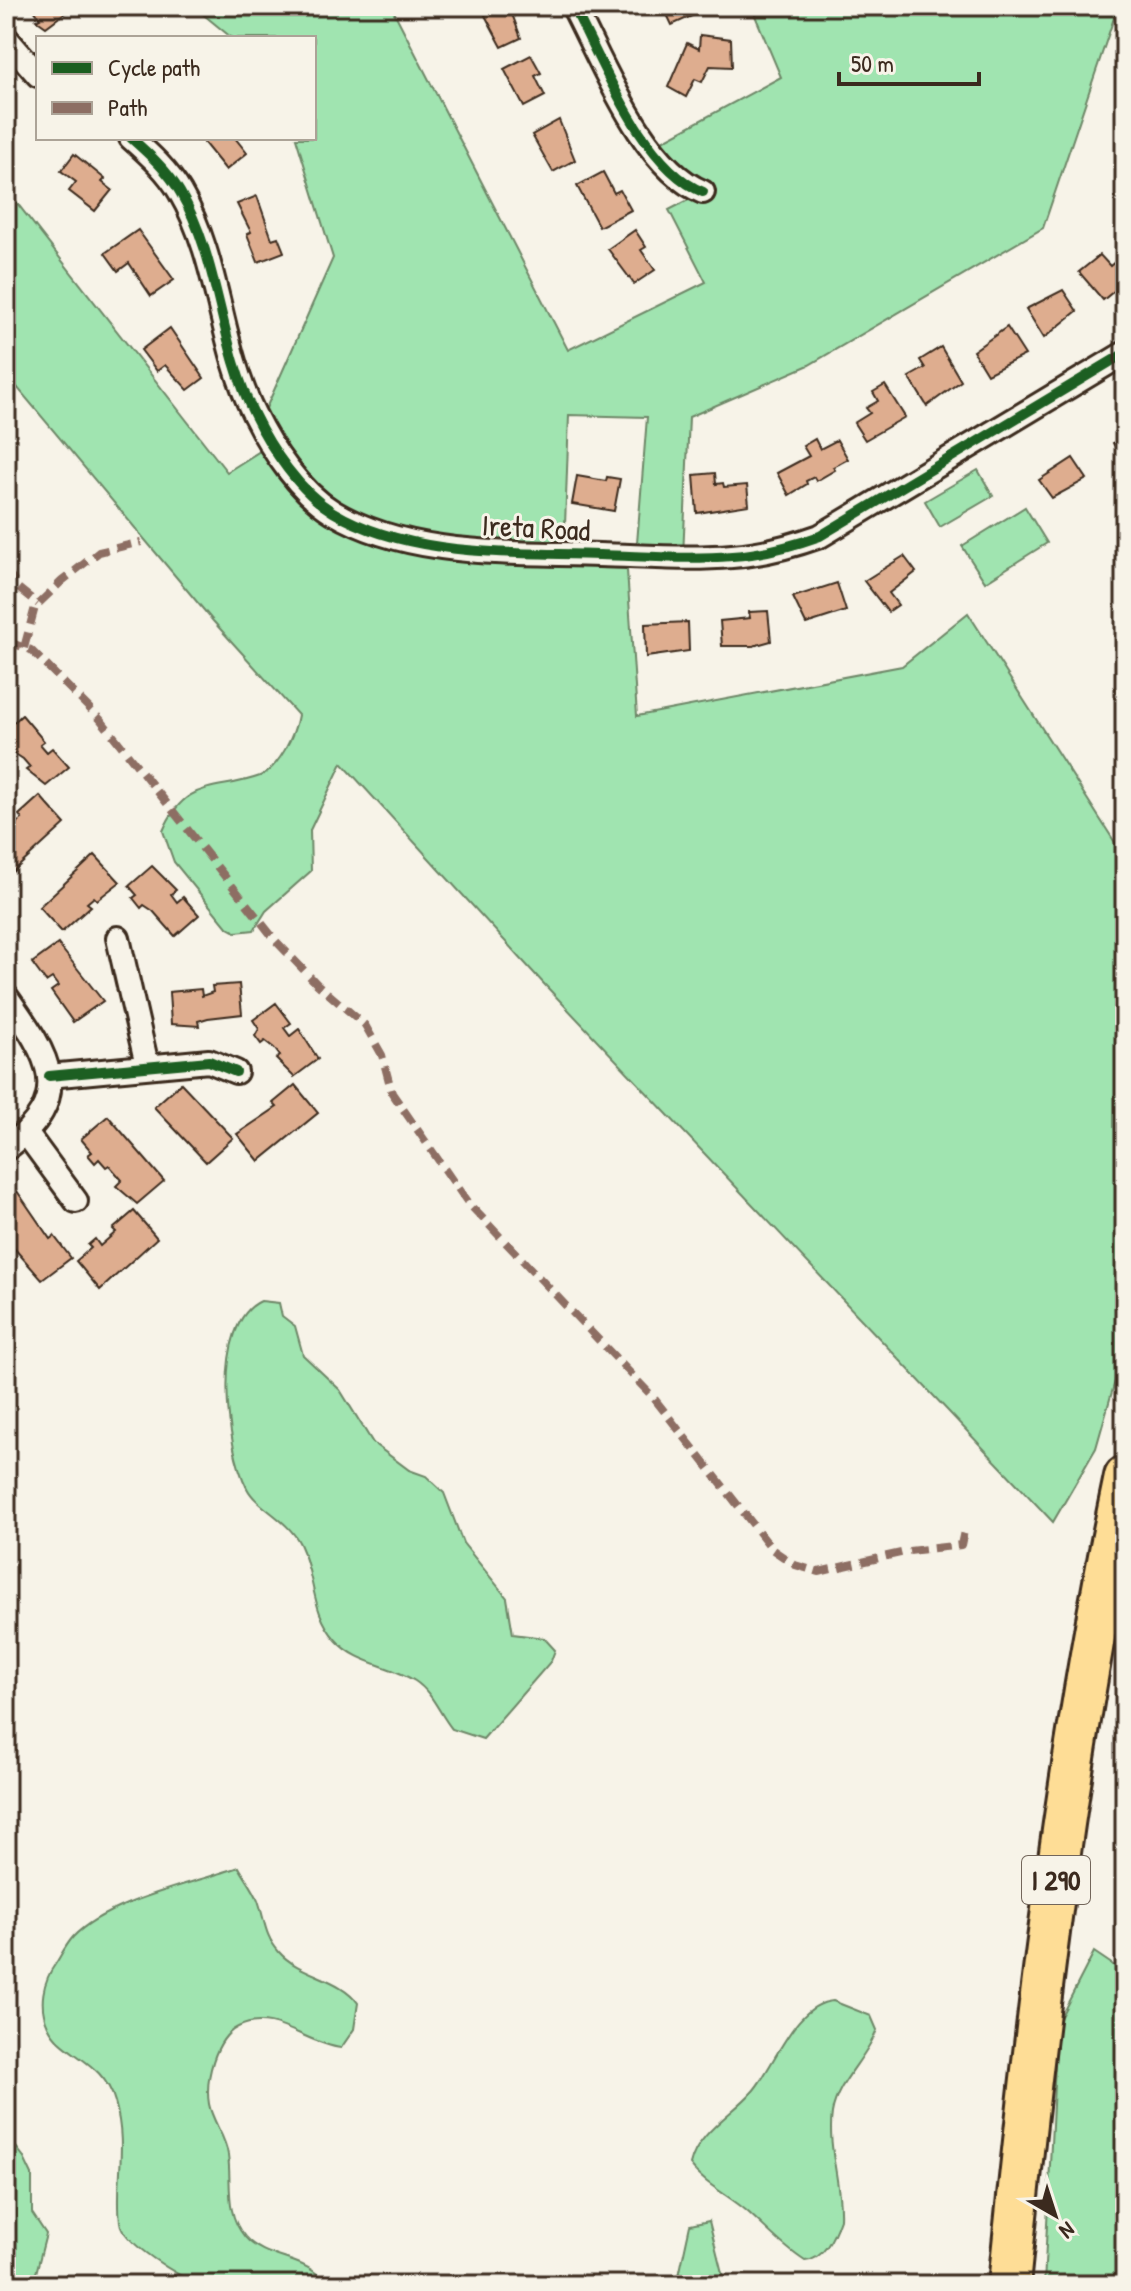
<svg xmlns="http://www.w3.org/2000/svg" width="1131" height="2291" font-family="'Patrick Hand',sans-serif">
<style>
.green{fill:#a0e4b0;stroke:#6e8767;stroke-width:2}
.building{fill:#dead8f;stroke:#3b2a1e;stroke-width:2}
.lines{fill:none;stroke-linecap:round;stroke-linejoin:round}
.minor-casing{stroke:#3b2a1e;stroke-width:28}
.motorway-casing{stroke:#3b2a1e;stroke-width:46}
.minor{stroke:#f7f3e8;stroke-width:22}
.motorway{stroke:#fedd96;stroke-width:40}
.quiet{stroke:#8d6e63;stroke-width:8;stroke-dasharray:16 8;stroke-linecap:butt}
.cycleway-casing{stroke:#f7f3e8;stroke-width:15}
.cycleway{stroke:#1b5e20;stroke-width:10}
.labels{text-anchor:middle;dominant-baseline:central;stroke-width:6;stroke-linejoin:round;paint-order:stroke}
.shield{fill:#f7f3e8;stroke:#73665b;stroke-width:2}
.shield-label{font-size:28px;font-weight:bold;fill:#3b2a1e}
.street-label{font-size:30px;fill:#3b2a1e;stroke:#f7f3e8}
</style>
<rect width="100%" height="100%" fill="#f7f3e8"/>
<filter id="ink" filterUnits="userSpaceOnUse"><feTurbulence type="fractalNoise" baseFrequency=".0125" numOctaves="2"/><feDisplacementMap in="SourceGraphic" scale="16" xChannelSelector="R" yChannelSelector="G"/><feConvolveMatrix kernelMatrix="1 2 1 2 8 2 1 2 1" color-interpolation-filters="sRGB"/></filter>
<g filter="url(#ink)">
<g class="green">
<path d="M 193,6 L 391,6 L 568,350 L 706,282 L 669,210 L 702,193 L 649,148 L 781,77 L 751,6 L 1118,6 L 1043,228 L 809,365 L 689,417 L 683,557 L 636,556 L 647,417 L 569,415 L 564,553 L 626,556 L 637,716 L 902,666 L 968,613 L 1125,858 L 1125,1346 L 1096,1448 L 1053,1522 L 545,985 L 342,763 L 310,830 L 311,871 L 266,911 L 254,930 L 236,932 L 227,927 L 174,862 L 163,831 C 186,777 217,792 260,776 C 279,768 295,734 298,715 L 213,621 L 6,374 L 6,189 L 227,472 L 271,444 L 259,424 L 333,258 L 296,138 L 314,138 L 314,38 L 232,38 Z"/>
<path d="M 978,470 L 993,496 L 940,527 L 925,501 Z"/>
<path d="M 1025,507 L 1047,543 L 985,582 L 962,546 Z"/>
<path d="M 261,1301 L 279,1303 L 282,1316 L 295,1326 L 303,1355 L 340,1390 L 373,1443 L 409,1470 L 426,1476 L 444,1493 L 463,1543 L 507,1598 L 513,1634 L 544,1638 L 555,1650 L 551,1661 L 483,1739 L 452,1729 C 439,1713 433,1693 415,1681 C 389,1664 357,1664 336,1640 C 310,1611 316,1577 300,1544 C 288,1519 257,1508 247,1488 C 226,1448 211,1323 261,1301 Z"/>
<path d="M 239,1867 C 245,1878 254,1889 258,1900 C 265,1920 264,1935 279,1952 C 300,1976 340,1977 358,2003 L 354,2029 L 341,2048 C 306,2044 273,2009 238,2027 C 215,2038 205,2080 209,2104 C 212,2121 226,2137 228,2155 C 232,2184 224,2212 245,2237 C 267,2262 308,2255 327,2285 C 302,2285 218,2291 199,2284 C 180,2277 122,2243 120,2222 C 115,2179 128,2148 115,2102 C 103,2059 62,2056 48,2026 C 38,2005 43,1981 56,1963 C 61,1955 66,1945 73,1937 C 107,1901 192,1884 239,1867 Z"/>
<path d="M 1094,1952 L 1125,1973 L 1125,2285 L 1044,2285 L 1057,2024 Z"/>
<path d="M 833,2001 L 871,2016 L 877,2030 C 866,2059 837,2082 832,2113 C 827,2148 842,2184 840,2219 C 834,2236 824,2260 805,2261 C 783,2247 767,2229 748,2212 C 729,2195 705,2185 690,2165 C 697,2133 733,2114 753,2091 C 775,2066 794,2004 833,2001 Z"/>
<path d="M 6,2134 L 23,2156 L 32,2175 L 32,2213 L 46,2234 L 33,2285 L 6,2285 Z"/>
<path d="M 709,2221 L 725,2285 L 677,2285 L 690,2225 Z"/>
</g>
<g class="building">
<path d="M 31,6 L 74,6 L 46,27 L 36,20 L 40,18 Z"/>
<path d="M 480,6 L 509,6 L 521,38 L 502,47 Z"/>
<path d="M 663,6 L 689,6 L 694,15 L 672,25 Z"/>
<path d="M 700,35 L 731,39 L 732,67 L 710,66 L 702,82 L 695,79 L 686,97 L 668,87 L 687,43 L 699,49 Z"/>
<path d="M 531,55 L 541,73 L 535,76 L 545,96 L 524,107 L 504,69 Z"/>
<path d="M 559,120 L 575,160 L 553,172 L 532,135 Z"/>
<path d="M 200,138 L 235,138 L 247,153 L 226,170 Z"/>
<path d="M 74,154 L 105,179 L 102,182 L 112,190 L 95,211 L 69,191 L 76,182 L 61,171 Z"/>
<path d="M 603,172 L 614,193 L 620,190 L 631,210 L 599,227 L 577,186 Z"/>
<path d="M 257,196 L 272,239 L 278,237 L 284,252 L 258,262 L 247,234 L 251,232 L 237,204 Z"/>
<path d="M 138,230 L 174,280 L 151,296 L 129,263 L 118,271 L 105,253 Z"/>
<path d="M 635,230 L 646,247 L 641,250 L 655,270 L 634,284 L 608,249 Z"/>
<path d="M 1124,254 L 1125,282 L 1103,300 L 1079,272 L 1100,255 L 1110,266 Z"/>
<path d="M 1063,290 L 1077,311 L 1044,338 L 1026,309 Z"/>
<path d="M 1007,327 L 1025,355 L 987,374 L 973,351 Z"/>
<path d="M 170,328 L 204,378 L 188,390 L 165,365 L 157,371 L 141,350 Z"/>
<path d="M 941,347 L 961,381 L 927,406 L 909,377 L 925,368 L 920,360 Z"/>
<path d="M 885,385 L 905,417 L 865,440 L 854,423 L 870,413 L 866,408 L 878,401 L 873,392 Z"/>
<path d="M 1125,433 L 1125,460 L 1123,461 L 1113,443 Z"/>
<path d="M 815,439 L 820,449 L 837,440 L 848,459 L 833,467 L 835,470 L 816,481 L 814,477 L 806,481 L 807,484 L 789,495 L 777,473 L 809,456 L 803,446 Z"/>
<path d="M 1073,458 L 1087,479 L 1052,498 L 1039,480 Z"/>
<path d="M 715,473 L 716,484 L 723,483 L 724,487 L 747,485 L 749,505 L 697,513 L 694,475 Z"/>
<path d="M 577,476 L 606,481 L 607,477 L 620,479 L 614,511 L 572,504 Z"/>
<path d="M 904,556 L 916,572 L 889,593 L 898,605 L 888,612 L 864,581 Z"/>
<path d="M 837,583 L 846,611 L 806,624 L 793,597 Z"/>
<path d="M 768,611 L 771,641 L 753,646 L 722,646 L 720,621 L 750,618 L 749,612 Z"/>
<path d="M 688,622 L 689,651 L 646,657 L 645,624 Z"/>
<path d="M 22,715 L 44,741 L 40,744 L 47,752 L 52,748 L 69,767 L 46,786 L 26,770 L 30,767 L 23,759 L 6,748 L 6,729 Z"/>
<path d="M 40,796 L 65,824 L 9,875 L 6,831 L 22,819 L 19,815 Z"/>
<path d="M 95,855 L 120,882 L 97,900 L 94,897 L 87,903 L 91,906 L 62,932 L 39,907 Z"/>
<path d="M 152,866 L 176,890 L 171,894 L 177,902 L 183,897 L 199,915 L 175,936 L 153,911 L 144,905 L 141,908 L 133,898 L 137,895 L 129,886 Z"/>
<path d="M 58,944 L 103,1001 L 73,1022 L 51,991 L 58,986 L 52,978 L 46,982 L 32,963 Z"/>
<path d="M 239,984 L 242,1014 L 208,1018 L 198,1021 L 199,1026 L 171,1024 L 169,992 L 201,989 L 202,996 L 213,992 L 212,986 Z"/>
<path d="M 276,1003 L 291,1023 L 284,1028 L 290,1036 L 299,1029 L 318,1059 L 294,1077 L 276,1059 L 280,1056 L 274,1048 L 265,1041 L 261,1044 L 255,1036 L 259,1029 L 253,1020 Z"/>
<path d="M 181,1083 L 233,1138 L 206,1162 L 154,1107 Z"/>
<path d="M 295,1085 L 318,1113 L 259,1161 L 237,1134 L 277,1107 L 273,1103 Z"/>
<path d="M 108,1116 L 164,1181 L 137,1204 L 116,1186 L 122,1180 L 109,1165 L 106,1167 L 99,1159 L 95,1163 L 88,1155 L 92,1152 L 81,1139 Z"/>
<path d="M 17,1191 L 50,1239 L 54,1236 L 71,1258 L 42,1280 L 6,1239 L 6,1200 Z"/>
<path d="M 134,1211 L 157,1238 L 100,1290 L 76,1261 L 91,1248 L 88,1245 L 95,1239 L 100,1246 L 116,1232 L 113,1229 Z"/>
</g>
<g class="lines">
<defs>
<g id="minor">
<path d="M 573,6 C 603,63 643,168 703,192"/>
<path d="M 6,38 L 38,75"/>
<path d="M 131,138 C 149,154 168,171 180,192 C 220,260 219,344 254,414 C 271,449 300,492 333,512 C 410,558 513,552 599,555 C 643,556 688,560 732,556 C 762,554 792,546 820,536 L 1125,353"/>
<path d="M 118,938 L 147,1065"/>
<path d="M 6,996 C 49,1057 77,1096 6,1149"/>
<path d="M 49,1076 L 209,1061 L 236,1072"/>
<path d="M 26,1133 L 76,1201"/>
</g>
<path id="motorway" d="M 1009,2285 C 1036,2014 1069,1743 1125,1477"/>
</defs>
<use href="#minor" class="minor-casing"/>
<use href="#motorway" class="motorway-casing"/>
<use href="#minor" class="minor"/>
<use href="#motorway" class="motorway"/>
<g class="quiet">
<path d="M 6,568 L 18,588 L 38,604"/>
<path d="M 6,641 L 31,650 L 100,719 L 276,941 L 317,984 L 365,1025 L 382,1055 L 392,1093 L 468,1203 L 653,1397 L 773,1550 L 795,1565 L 819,1572 L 909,1551 L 961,1545 L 964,1531"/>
<path d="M 24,648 L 35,607 L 62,581 L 99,552 L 141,542"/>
</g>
<defs>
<g id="cycleway">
<path d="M 573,6 C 603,63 643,168 703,192"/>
<path d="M 131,138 C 149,154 168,171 180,192 C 220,260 219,344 254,414 C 271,449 300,492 333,512 C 410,558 513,552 599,555 C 643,556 688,560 732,556 C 762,554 792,546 820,536 L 1125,353"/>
<path d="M 49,1076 L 209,1061 L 236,1072"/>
</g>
</defs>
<use href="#cycleway" class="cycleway-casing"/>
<use href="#cycleway" class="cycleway"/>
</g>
</g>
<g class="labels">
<rect class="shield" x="1022" y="1856" width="68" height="48" rx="6"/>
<g class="shield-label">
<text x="1056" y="1880">I 290</text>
</g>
<g class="street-label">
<text transform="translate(536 527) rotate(3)">Ireta Road</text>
</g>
</g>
<rect width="1131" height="2291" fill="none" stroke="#f7f3e8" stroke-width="32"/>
<rect x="16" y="16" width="1099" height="2259" fill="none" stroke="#3b2a1e" stroke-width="3" filter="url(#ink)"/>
<rect x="36" y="36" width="280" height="104" fill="#f7f3e8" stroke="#aca397" stroke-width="2"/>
<rect x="52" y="62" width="40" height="12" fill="#1b5e20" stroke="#aca397" stroke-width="2"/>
<text x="108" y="76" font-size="24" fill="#3b2a1e">Cycle path</text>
<rect x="52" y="102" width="40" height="12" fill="#8d6e63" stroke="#aca397" stroke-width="2"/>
<text x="108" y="116" font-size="24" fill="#3b2a1e">Path</text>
<g transform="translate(1055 2215) rotate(141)" stroke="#f7f3e8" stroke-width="6" paint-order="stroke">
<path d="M0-6L14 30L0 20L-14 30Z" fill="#3b2a1e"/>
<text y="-12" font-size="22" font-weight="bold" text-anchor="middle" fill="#3b2a1e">N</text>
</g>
<path d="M839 72v12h140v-12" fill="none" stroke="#3b2a1e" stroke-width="4"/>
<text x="851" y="72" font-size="24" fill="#3b2a1e" stroke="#f7f3e8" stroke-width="6" paint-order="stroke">50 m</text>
</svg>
